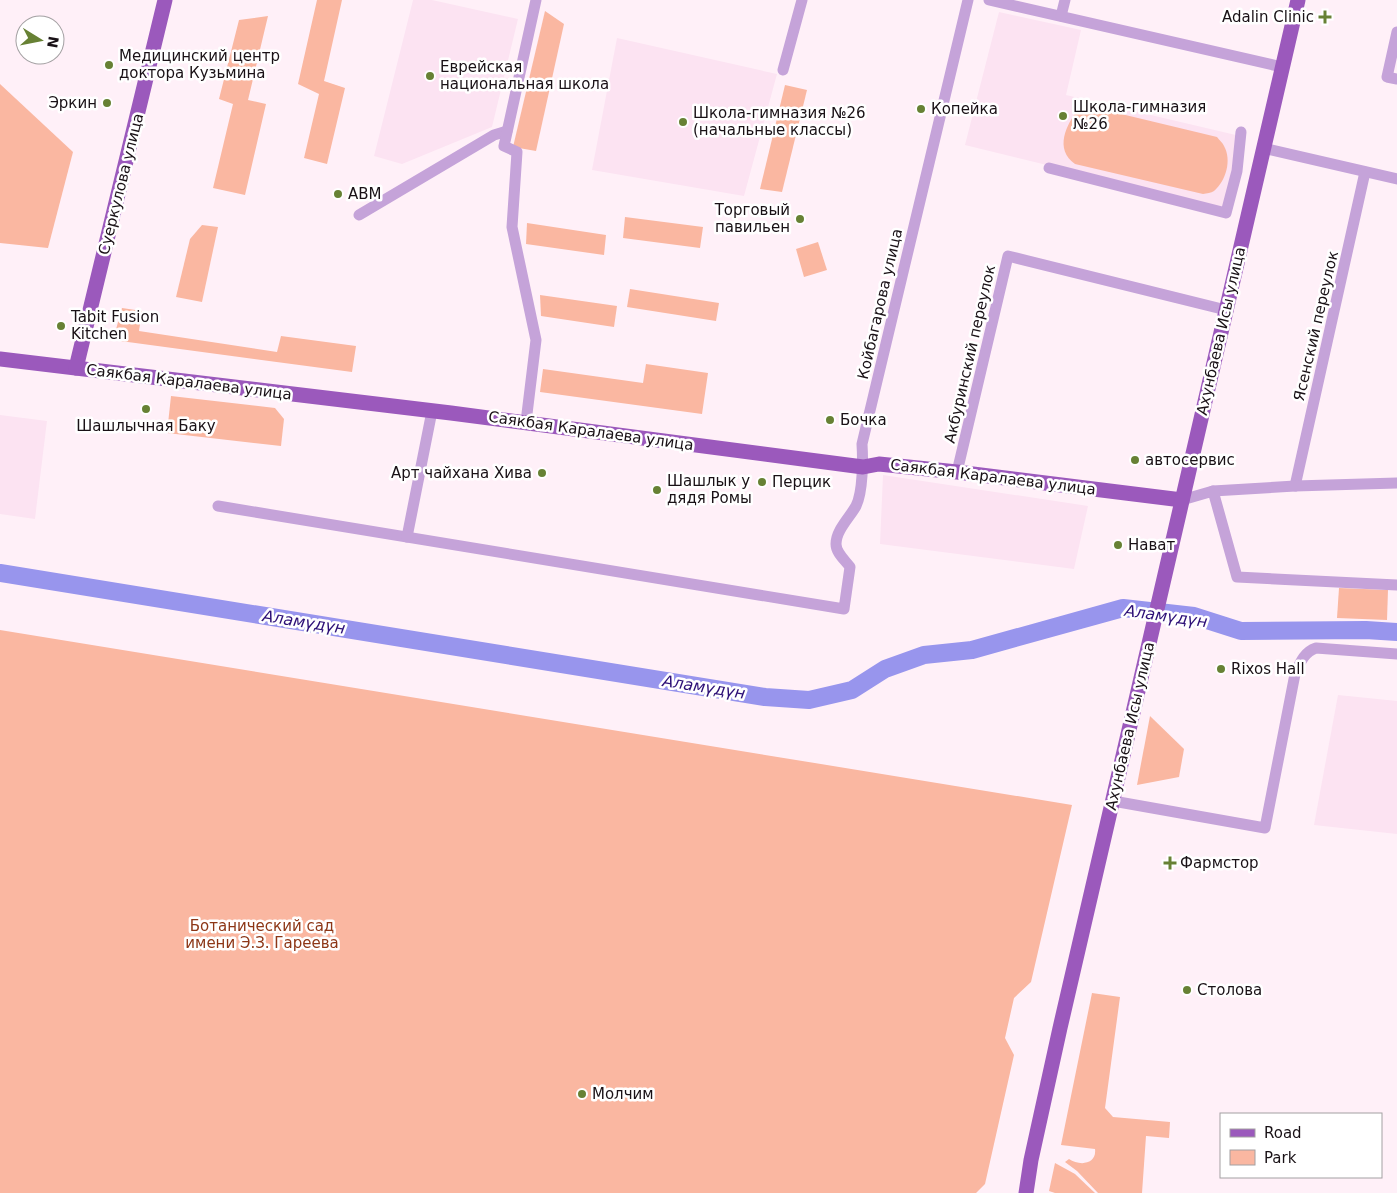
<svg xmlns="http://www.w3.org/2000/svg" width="1397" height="1193" font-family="'DejaVu Sans',sans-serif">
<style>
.built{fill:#fce3f2}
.green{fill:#fab7a1}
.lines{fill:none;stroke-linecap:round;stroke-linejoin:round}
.river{stroke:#9895ed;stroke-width:18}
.minor{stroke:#c5a3d9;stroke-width:11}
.major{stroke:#9b59bc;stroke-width:15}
.poi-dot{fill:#678134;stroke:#fff;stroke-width:2}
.labels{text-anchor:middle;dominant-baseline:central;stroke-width:5;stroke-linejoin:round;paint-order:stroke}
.poi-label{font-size:15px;fill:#191116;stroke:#fff;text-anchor:start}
.street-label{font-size:15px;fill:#191116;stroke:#fff}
.park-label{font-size:15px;fill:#8d3616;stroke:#fff}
.water-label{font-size:16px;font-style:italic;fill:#2d1077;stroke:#fff}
</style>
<rect width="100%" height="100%" fill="#fff0f8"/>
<g class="built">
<path d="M 413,0 L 432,0 L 518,19 L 492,127 L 402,164 L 374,156 Z"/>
<path d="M 999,12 L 1081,30 L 1066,95 L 1240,136 L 1223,208 L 965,145 Z"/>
<path d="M 617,38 L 777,74 L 744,196 L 592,170 Z"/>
<path d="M 0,415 L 47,421 L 35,519 L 0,514 Z"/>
<path d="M 883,475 L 1088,506 L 1074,569 L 880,544 Z"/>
<path d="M 1338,695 L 1397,701 L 1397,834 L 1314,825 Z"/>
</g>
<g class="green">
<path d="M 317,0 L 342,0 L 324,81 L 345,88 L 327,164 L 304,158 L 319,94 L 298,84 Z"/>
<path d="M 545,11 L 564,24 L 536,151 L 513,147 Z"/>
<path d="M 268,16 L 248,100 L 266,104 L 245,195 L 213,188 L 233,104 L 219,99 L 239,20 Z"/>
<path d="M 0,84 L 73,152 L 48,248 L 0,243 Z"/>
<path d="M 785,85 L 807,90 L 782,192 L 760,189 Z"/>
<path d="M 1088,106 L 1217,137 C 1219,140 1223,143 1224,146 C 1232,160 1226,181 1214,191 C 1211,193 1207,193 1203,194 L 1075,164 C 1054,149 1066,125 1079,108 Z"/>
<path d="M 625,217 L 703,227 L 700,248 L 623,238 Z"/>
<path d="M 527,223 L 606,235 L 604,255 L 526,244 Z"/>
<path d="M 202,225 L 218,227 L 202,302 L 176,297 L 190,239 Z"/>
<path d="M 818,242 L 827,270 L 804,277 L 796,249 Z"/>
<path d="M 630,289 L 719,303 L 716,321 L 627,307 Z"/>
<path d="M 540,295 L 617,306 L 614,327 L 541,316 Z"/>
<path d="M 122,308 L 142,311 L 139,331 L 277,352 L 281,336 L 356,346 L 352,372 L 113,340 Z"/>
<path d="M 646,364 L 708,373 L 702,414 L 540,392 L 543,369 L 643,383 Z"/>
<path d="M 171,396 L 275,408 L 284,419 L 281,446 L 167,433 Z"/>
<path d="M 1339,588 L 1388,590 L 1387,620 L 1337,618 Z"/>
<path d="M 0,630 L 1072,805 L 1031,982 L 1014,998 L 1005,1038 L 1014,1055 L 985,1184 L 976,1193 L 0,1193 Z"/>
<path d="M 1150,716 L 1184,749 L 1179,777 L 1137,785 Z"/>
<path d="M 1092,993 L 1120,997 L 1105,1108 L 1113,1117 L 1170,1122 L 1169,1138 L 1146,1136 L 1142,1193 L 1098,1193 L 1077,1171 L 1065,1162 L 1069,1159 C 1079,1166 1097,1165 1095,1149 L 1061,1145 Z"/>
<path d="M 1055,1163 L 1075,1174 L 1095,1193 L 1055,1193 L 1049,1191 Z"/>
</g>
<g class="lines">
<path class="river" d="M 0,573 L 765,697 L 809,700 L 852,690 L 885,669 L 924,655 L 972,650 L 1123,608 L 1194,616 L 1241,631 L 1366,630 L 1397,632"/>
<g class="minor">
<path d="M 989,0 L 1282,67"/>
<path d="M 1061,16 L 1065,0"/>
<path d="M 1397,32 L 1387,77 L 1397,79"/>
<path d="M 783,70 L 802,0"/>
<path d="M 1263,148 L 1397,179"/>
<path d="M 1049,168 L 1226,213 L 1237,171 L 1241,132"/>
<path d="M 359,215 L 494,135 L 507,131"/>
<path d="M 526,422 L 536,340 L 512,227 L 517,152 L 504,146 L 536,0"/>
<path d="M 957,472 L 1008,256 L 1226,310"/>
<path d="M 1295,486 L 1365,172"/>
<path d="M 1213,491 L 1295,486 L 1397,483"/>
<path d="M 1182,500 L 1213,491 L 1237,577 L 1397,585"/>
<path d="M 218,506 L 844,609 L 850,567 C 845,560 836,553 836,544 C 836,530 850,517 856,506 C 863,492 863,460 862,444 L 968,0"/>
<path d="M 407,537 L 432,411"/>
<path d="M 1113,801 L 1265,828 L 1295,674 C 1300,663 1304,652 1316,648 L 1397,654"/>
</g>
<g class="major">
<path d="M 0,359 L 451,413 L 863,467 L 879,464 L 957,472 L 1182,500"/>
<path d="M 76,368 L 165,0"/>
<path d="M 1026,1193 L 1031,1160 L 1060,1028 L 1298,0"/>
</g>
</g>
<g class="poi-dot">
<path d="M1322.5 9.5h5v5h5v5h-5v5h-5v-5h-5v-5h5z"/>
<circle cx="109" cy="65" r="5"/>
<circle cx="430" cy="76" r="5"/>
<circle cx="107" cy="103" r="5"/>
<circle cx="921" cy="109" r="5"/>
<circle cx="1063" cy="116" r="5"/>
<circle cx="683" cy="122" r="5"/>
<circle cx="338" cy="194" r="5"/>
<circle cx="800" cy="219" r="5"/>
<circle cx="61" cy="326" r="5"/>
<circle cx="146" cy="409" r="5"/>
<circle cx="830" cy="420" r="5"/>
<circle cx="1135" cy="460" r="5"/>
<circle cx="542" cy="473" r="5"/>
<circle cx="762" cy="482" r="5"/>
<circle cx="657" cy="490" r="5"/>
<circle cx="1118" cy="545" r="5"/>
<circle cx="1221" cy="669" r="5"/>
<path d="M1167.5 855.5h5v5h5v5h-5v5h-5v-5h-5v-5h5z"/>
<circle cx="1187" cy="990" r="5"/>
<circle cx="582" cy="1094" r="5"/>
</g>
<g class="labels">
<g class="poi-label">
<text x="1314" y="17" text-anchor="end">Adalin Clinic</text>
<text x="119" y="56">Медицинский центр<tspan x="119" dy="17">доктора Кузьмина</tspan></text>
<text x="440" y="67">Еврейская<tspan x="440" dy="17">национальная школа</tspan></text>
<text x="97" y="103" text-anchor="end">Эркин</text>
<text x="1073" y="107">Школа-гимназия<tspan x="1073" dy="17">№26</tspan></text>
<text x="931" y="109">Копейка</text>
<text x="693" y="113">Школа-гимназия №26<tspan x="693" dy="17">(начальные классы)</tspan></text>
<text x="348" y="194">ABM</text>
<text x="790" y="210" text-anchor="end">Торговый<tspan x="790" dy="17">павильен</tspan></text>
<text x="71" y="317">Tabit Fusion<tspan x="71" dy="17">Kitchen</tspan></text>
<text x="840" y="420">Бочка</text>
<text x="146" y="426" text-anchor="middle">Шашлычная Баку</text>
<text x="1145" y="460">автосервис</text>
<text x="532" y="473" text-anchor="end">Арт чайхана Хива</text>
<text x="667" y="481">Шашлык у<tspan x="667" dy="17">дядя Ромы</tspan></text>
<text x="772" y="482">Перцик</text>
<text x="1128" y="545">Нават</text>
<text x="1231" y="669">Rixos Hall</text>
<text x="1180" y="863">Фармстор</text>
<text x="1197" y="990">Столова</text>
<text x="592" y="1094">Молчим</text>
</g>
<g class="street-label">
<text transform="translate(121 184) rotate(-76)">Суеркулова улица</text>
<text transform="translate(880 304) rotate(-77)">Койбагарова улица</text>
<text transform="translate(1316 326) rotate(-77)">Ясенский переулок</text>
<text transform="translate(1221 331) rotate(-77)">Ахунбаева Исы улица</text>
<text transform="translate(970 354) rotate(-77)">Акбуринский переулок</text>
<text transform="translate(189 382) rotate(7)">Саякбая Каралаева улица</text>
<text transform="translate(591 431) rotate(8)">Саякбая Каралаева улица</text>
<text transform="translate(993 477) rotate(7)">Саякбая Каралаева улица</text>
<text transform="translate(1130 726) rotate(-77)">Ахунбаева Исы улица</text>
</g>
<g class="park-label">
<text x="262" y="926">Ботанический сад<tspan x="262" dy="17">имени Э.З. Гареева</tspan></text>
</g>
<g class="water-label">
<text transform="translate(1166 616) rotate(8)">Аламүдүн</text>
<text transform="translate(304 622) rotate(9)">Аламүдүн</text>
<text transform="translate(704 687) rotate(9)">Аламүдүн</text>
</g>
</g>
<rect x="1220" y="1113" width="162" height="65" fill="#ffffff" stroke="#a3a0a2"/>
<rect x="1230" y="1129" width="25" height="8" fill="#9b59bc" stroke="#a3a0a2"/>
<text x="1264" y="1138" font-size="15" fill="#191116">Road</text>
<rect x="1230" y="1150" width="25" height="15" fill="#fab7a1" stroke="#a3a0a2"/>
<text x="1264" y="1163" font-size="15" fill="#191116">Park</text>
<g transform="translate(40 40) rotate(100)"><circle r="24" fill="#ffffff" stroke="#a3a0a2"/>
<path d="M0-4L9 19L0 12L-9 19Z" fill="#678134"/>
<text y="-8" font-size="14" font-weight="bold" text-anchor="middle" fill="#191116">N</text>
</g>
</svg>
